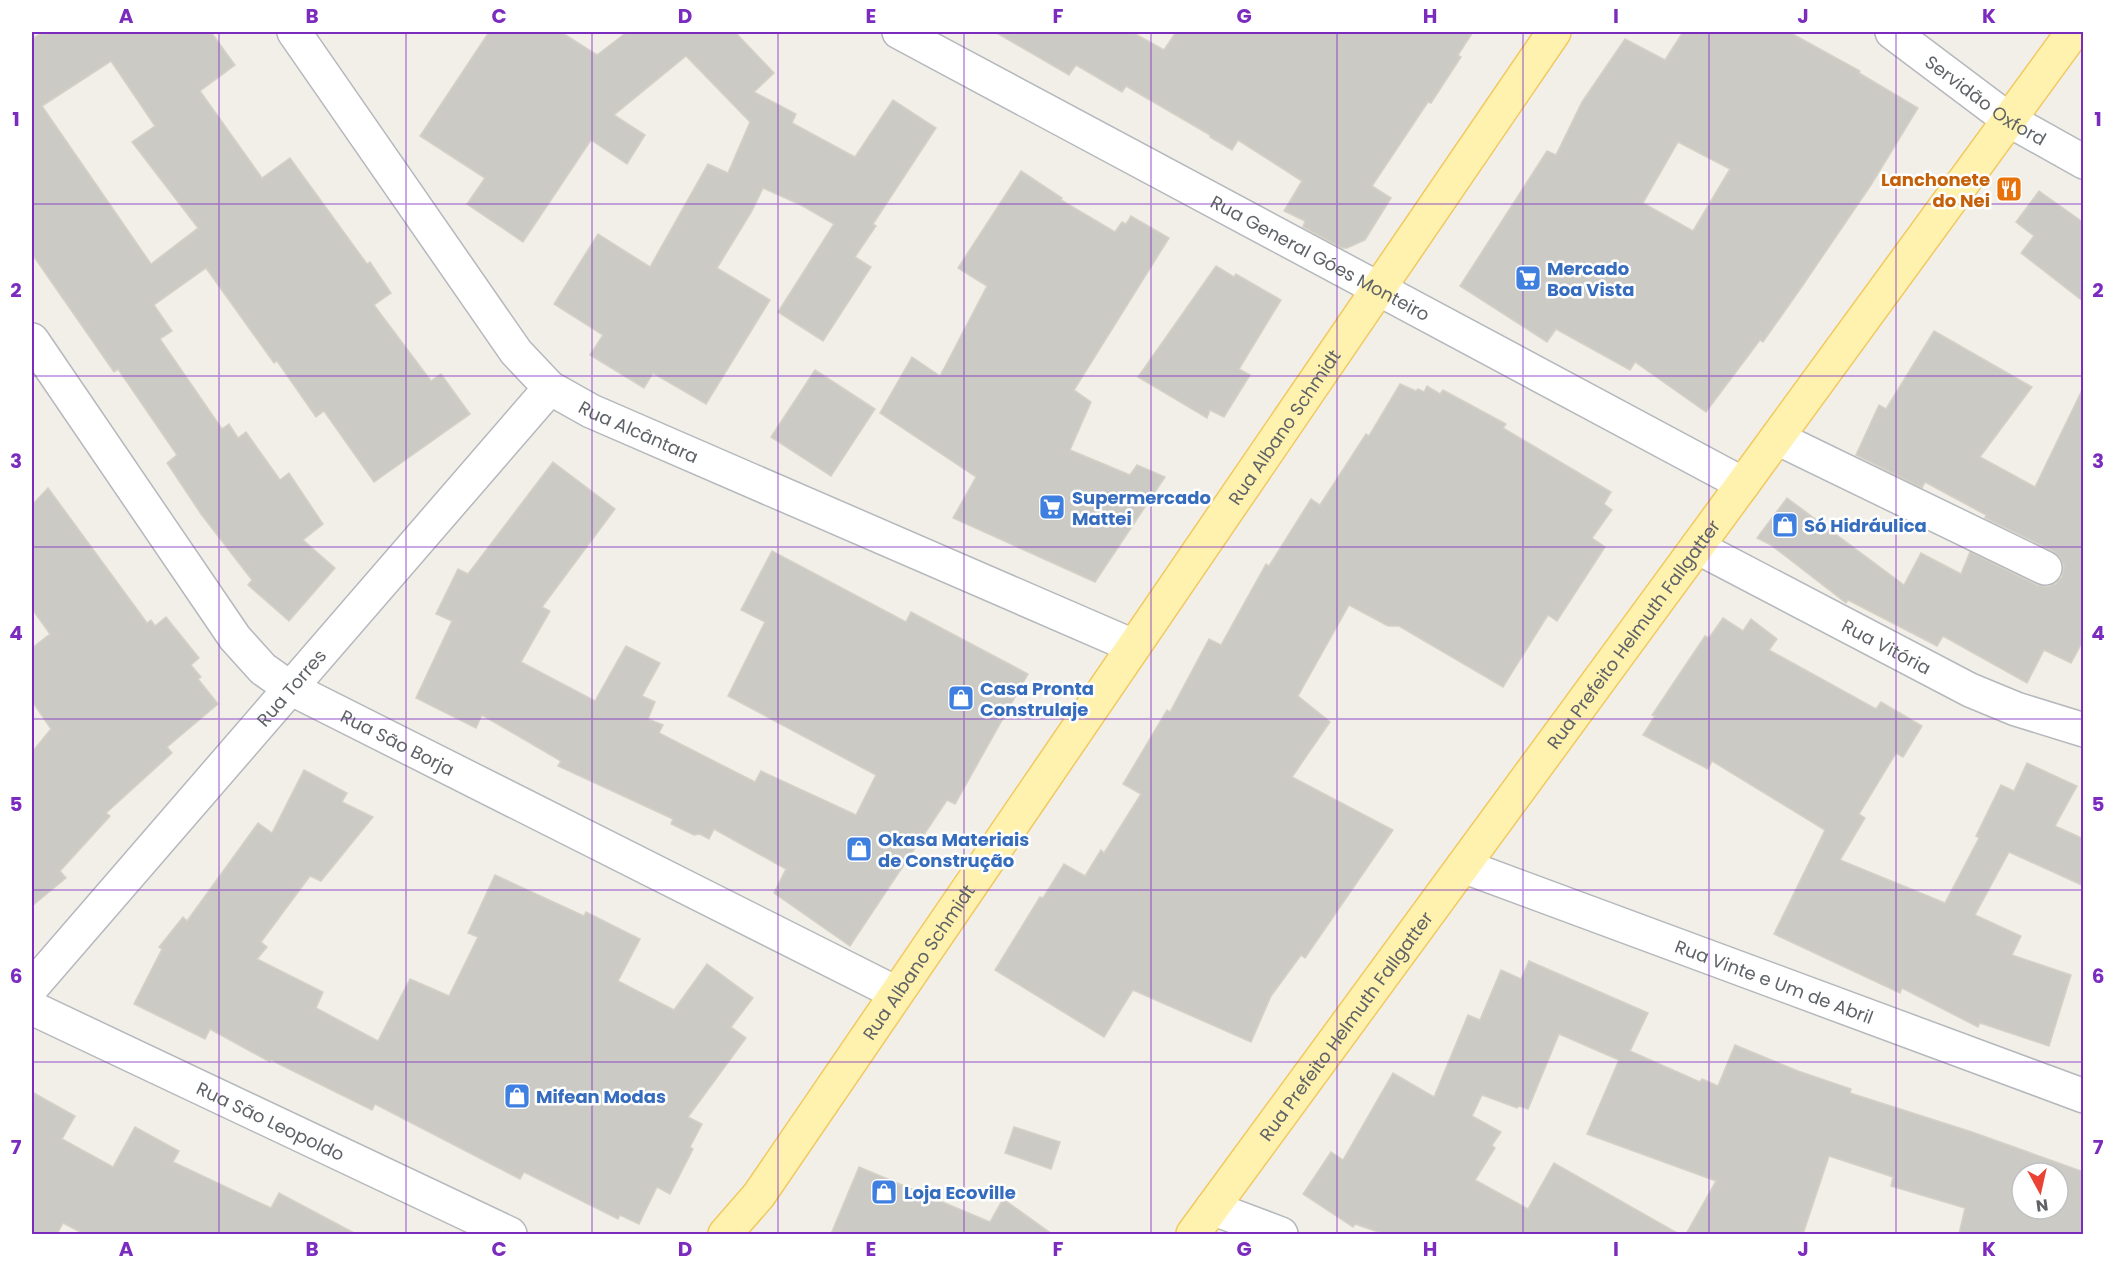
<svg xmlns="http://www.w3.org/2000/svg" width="2115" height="1266" font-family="Poppins,sans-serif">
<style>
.building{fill:#cccac5;stroke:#d6d1c6;stroke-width:1.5;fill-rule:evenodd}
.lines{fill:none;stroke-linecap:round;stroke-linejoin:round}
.minor-casing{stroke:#b5b8bc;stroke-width:36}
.major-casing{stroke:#f2c960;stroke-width:36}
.minor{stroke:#fff;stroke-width:33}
.major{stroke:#fff2af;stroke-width:33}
.grid{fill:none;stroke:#7b2cbf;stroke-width:1.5;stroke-opacity:0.55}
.labels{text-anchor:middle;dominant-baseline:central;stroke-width:5;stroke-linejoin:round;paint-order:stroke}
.street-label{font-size:18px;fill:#5f6368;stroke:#fff}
.food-label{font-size:18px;font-weight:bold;fill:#c56008;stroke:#fff;text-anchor:end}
.shop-label{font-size:18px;font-weight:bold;fill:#366cbe;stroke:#fff;text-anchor:start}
.neatline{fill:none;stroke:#7b2cbf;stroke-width:2}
.grid-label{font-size:20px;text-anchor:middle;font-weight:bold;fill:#7b2cbf}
</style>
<rect width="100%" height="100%" fill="#f1efe8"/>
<g class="building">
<path d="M 44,32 L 211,32 L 235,65 L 200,91 L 262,178 L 290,158 L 367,264 L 370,262 L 391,293 L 374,305 L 431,381 L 441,374 L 470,414 L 374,482 L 324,411 L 316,417 L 277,361 L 274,363 L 206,268 L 154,305 L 172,331 L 160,339 L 222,429 L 229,424 L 238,438 L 246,432 L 280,480 L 289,473 L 323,524 L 303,540 L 335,568 L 289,621 L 248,585 L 252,580 L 201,514 L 167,463 L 177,455 L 118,369 L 114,372 L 32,254 L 32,39 ZM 111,61 L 155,126 L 132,142 L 198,228 L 151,264 L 42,106 Z"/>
<path d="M 489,32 L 561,32 L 597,55 L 627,32 L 735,32 L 774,73 L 754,92 L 796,114 L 792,123 L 855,157 L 893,100 L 936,128 L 873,224 L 876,226 L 855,257 L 871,267 L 823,341 L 778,312 L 834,224 L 801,205 L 763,188 L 752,211 L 717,268 L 770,300 L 706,404 L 653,373 L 644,388 L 590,355 L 603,335 L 554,304 L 598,234 L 650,267 L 708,164 L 728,173 L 750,122 L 686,56 L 614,115 L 645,135 L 627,164 L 591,140 L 523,242 L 467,204 L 485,178 L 420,136 Z"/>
<path d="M 995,32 L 1132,32 L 1164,50 L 1176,32 L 1473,32 L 1458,55 L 1461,57 L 1431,103 L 1428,102 L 1372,186 L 1391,198 L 1365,240 L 1347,248 L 1342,248 L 1303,227 L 1305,221 L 1284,211 L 1302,181 L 1238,140 L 1232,150 L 1210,137 L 1210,135 L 1126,86 L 1122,92 L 1076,65 L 1069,75 Z"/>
<path d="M 1683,32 L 1789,32 L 1860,71 L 1859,73 L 1918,108 L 1871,185 L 1803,285 L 1763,342 L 1760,340 L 1706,412 L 1635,362 L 1630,370 L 1556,329 L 1547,342 L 1460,286 L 1547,151 L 1556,155 L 1582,102 L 1625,39 L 1665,60 ZM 1678,142 L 1730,169 L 1693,231 L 1643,203 Z"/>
<path d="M 1021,171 L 1062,198 L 1061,200 L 1115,232 L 1122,222 L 1126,224 L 1131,216 L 1169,238 L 1074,390 L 1091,402 L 1070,450 L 1130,475 L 1137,465 L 1165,477 L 1095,582 L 953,518 L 976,477 L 880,413 L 912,357 L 940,376 L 987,286 L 958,268 Z"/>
<path d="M 2039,191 L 2084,223 L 2084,302 L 2021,253 L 2034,236 L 2016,222 Z"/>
<path d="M 1216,266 L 1234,277 L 1236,274 L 1281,300 L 1239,369 L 1250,375 L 1224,417 L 1210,410 L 1207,418 L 1138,377 Z"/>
<path d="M 1934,331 L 2032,387 L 1980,457 L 2035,487 L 2084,386 L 2084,639 L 2071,663 L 2044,650 L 2027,683 L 1943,636 L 1937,646 L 1848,600 L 1846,603 L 1771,545 L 1757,538 L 1787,498 L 1904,585 L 1921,553 L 1961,574 L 1970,552 L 2037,585 L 2047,587 L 2055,584 L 2062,577 L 2064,566 L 2060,557 L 2053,551 L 1985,518 L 1986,515 L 1925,482 L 1922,488 L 1856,455 L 1879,405 L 1886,409 Z"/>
<path d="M 815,370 L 875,409 L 831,476 L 771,437 Z"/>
<path d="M 1400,384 L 1416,391 L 1418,389 L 1424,392 L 1427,386 L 1440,394 L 1443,390 L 1506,424 L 1503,428 L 1611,492 L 1604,504 L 1612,510 L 1592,538 L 1605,547 L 1557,621 L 1548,615 L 1503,687 L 1399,626 L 1388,626 L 1349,605 L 1298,696 L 1330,722 L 1292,777 L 1393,830 L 1305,958 L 1301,955 L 1271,996 L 1251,1042 L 1133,990 L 1104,1037 L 995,970 L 1040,897 L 1043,898 L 1064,864 L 1085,876 L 1101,850 L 1104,853 L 1141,794 L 1123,784 L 1167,710 L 1170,712 L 1209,639 L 1221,645 L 1266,564 L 1269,566 L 1311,499 L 1320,505 L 1366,434 L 1369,436 Z"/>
<path d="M 553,462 L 615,509 L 542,607 L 550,611 L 521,662 L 595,701 L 626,646 L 660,663 L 642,696 L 655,702 L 648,719 L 663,725 L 659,733 L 755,782 L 761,771 L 856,815 L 876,775 L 728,696 L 765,622 L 741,610 L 772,551 L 906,622 L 911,612 L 1028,674 L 955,804 L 947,800 L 850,946 L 774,893 L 786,869 L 714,829 L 709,839 L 700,834 L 694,835 L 671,824 L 673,819 L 558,766 L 561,761 L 482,715 L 476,728 L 416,698 L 452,621 L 436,614 L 458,569 L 468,574 Z"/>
<path d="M 48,488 L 147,623 L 151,620 L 155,626 L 166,617 L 199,658 L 191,665 L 201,677 L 198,679 L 218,704 L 167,747 L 172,753 L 106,813 L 110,816 L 60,871 L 66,878 L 32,906 L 32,752 L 51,729 L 32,701 L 32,648 L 50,634 L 32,609 L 32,505 Z"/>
<path d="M 1723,618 L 1743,631 L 1751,619 L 1777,639 L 1769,650 L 1876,709 L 1881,702 L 1922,726 L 1903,757 L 1896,753 L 1859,814 L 1865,818 L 1840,860 L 1945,903 L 1979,838 L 1976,836 L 2001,785 L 2014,791 L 2027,763 L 2077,786 L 2055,826 L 2084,839 L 2084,886 L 2009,852 L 1975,915 L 2021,936 L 2012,955 L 2071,975 L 2049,1046 L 1980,1023 L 1978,1027 L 1902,988 L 1900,993 L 1774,934 L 1825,830 L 1712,761 L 1708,769 L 1643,735 L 1655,716 L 1652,715 L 1705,636 L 1709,638 Z"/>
<path d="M 304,770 L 347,793 L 342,802 L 373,817 L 321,881 L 310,876 L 261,942 L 267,947 L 257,959 L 323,992 L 316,1008 L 378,1041 L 410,979 L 449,996 L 478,937 L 468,933 L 495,875 L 584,916 L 586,912 L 640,939 L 618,981 L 674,1010 L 707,964 L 753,998 L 731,1027 L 746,1038 L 688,1117 L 702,1124 L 690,1147 L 693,1149 L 670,1194 L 657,1187 L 639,1224 L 620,1215 L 618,1219 L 524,1172 L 520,1179 L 375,1104 L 372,1110 L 271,1060 L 270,1062 L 210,1029 L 205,1039 L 134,1004 L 162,949 L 159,947 L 183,917 L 187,921 L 258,823 L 272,833 Z"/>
<path d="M 1529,961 L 1648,1013 L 1630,1051 L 1700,1082 L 1702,1079 L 1718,1086 L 1735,1045 L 1798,1071 L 1851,1089 L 1850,1093 L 1972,1132 L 2084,1172 L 2084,1234 L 1959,1234 L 1965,1208 L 1891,1186 L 1893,1177 L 1829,1156 L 1803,1234 L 1686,1234 L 1716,1181 L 1587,1134 L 1619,1060 L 1559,1034 L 1528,1109 L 1519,1106 L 1517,1108 L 1482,1095 L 1472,1116 L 1501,1132 L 1492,1145 L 1495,1148 L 1475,1180 L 1528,1209 L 1554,1163 L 1679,1234 L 1384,1234 L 1355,1224 L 1353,1227 L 1303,1194 L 1331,1152 L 1343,1160 L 1393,1073 L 1434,1097 L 1468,1015 L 1480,1020 L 1501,970 L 1521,979 ZM 2022,1173 L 2058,1173 L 2058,1209 L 2022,1209 Z"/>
<path d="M 32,1092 L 75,1116 L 62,1139 L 113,1167 L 135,1127 L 179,1151 L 173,1162 L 271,1208 L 279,1193 L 356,1234 L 84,1234 L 63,1223 L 57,1234 L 32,1234 Z"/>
<path d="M 1014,1127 L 1060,1142 L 1051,1169 L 1005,1153 Z"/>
<path d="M 859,1167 L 990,1222 L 1003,1199 L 1052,1234 L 831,1234 Z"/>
</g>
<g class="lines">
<defs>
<g id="minor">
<path id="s1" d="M 294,32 L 516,352 L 550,388 L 591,411 L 1133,646"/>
<path id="s2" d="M 899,32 L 1743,484"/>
<path id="s3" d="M 1892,32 L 2009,120 L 2084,162"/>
<path id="s4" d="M 32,340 L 235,638 L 263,669 L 290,688 L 896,993"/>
<path d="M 1777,438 L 2045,568"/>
<path id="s5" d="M 1697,547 L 1970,690 L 2016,709 L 2084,730"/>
<path id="s6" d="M 1463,866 L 2084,1096"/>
<path id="s7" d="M 32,987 L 550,388"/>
<path id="s8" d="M 32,1008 L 510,1234"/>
<path d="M 1212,1208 L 1281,1234"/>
</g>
<g id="major">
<path id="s9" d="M 725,1234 L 759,1195 L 1554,32"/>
<path id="s10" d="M 1193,1234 L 1743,484 L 2073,32"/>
</g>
</defs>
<use href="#minor" class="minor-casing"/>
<use href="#major" class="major-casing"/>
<use href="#minor" class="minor"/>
<use href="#major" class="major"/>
</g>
<path class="grid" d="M 219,32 L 219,1234M 406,32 L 406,1234M 592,32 L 592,1234M 778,32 L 778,1234M 964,32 L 964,1234M 1151,32 L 1151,1234M 1337,32 L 1337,1234M 1523,32 L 1523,1234M 1709,32 L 1709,1234M 1896,32 L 1896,1234M 32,204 L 2084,204M 32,376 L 2084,376M 32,547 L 2084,547M 32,719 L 2084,719M 32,890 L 2084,890M 32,1062 L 2084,1062"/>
<defs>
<symbol id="restaurant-square" viewBox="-11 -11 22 22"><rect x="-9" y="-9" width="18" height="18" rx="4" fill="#e8710a" stroke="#fff"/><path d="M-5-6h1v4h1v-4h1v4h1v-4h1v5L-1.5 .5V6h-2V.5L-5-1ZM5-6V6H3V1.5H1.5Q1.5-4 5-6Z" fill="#fff"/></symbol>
<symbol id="supermarket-square" viewBox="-11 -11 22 22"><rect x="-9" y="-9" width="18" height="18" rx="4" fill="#3f7fe0" stroke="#fff"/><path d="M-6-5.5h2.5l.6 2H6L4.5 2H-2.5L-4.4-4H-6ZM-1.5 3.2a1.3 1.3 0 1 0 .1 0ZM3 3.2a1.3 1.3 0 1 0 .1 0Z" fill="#fff"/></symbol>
<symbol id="shop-square" viewBox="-11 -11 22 22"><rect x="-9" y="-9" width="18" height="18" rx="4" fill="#3f7fe0" stroke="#fff"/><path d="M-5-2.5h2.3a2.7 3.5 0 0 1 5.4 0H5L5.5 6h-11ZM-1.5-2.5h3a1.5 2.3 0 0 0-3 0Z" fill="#fff"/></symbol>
</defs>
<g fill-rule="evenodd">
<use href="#restaurant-square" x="1994" y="174" width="30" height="30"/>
<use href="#supermarket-square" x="1513" y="263" width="30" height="30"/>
<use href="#supermarket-square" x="1037" y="492" width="30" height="30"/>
<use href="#shop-square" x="1770" y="510" width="30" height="30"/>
<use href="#shop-square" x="946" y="683" width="30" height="30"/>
<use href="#shop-square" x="844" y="834" width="30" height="30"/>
<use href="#shop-square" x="502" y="1081" width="30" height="30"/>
<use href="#shop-square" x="869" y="1177" width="30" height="30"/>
</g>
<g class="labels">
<g class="street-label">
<text stroke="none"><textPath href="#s3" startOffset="116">Servidão Oxford</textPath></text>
<text stroke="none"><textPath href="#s2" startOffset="478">Rua General Góes Monteiro</textPath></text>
<text stroke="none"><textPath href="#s9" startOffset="982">Rua Albano Schmidt</textPath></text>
<text stroke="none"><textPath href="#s1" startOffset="538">Rua Alcântara</textPath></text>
<text stroke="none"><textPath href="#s10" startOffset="744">Rua Prefeito Helmuth Fallgatter</textPath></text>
<text stroke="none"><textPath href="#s5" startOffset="214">Rua Vitória</textPath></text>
<text stroke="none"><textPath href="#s7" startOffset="396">Rua Torres</textPath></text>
<text stroke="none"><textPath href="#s4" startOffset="556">Rua São Borja</textPath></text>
<text stroke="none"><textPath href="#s9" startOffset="334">Rua Albano Schmidt</textPath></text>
<text stroke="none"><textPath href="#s6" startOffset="332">Rua Vinte e Um de Abril</textPath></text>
<text stroke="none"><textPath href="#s10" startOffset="258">Rua Prefeito Helmuth Fallgatter</textPath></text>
<text stroke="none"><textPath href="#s8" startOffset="264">Rua São Leopoldo</textPath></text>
</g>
<g class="food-label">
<text x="1990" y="179">Lanchonete<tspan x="1990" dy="21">do Nei</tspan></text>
</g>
<g class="shop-label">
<text x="1547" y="268">Mercado<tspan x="1547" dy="21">Boa Vista</tspan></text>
<text x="1072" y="497">Supermercado<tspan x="1072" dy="21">Mattei</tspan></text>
<text x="1804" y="525">Só Hidráulica</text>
<text x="980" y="688">Casa Pronta<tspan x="980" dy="21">Construlaje</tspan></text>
<text x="878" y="839">Okasa Materiais<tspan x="878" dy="21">de Construção</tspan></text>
<text x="536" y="1096">Mifean Modas</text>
<text x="904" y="1192">Loja Ecoville</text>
</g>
</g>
<rect width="2115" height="1266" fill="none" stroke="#ffffff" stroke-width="66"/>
<g transform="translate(2040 1191) rotate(172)"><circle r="28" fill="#ffffff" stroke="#bfc1c3" stroke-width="1.5"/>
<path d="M0-4.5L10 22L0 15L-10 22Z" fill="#ea4335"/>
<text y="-9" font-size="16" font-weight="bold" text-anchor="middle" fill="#5f6368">N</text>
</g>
<rect x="33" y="33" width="2049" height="1200" class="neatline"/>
<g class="grid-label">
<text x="126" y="23">A</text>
<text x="312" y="23">B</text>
<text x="499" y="23">C</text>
<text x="685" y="23">D</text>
<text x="871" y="23">E</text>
<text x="1058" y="23">F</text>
<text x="1244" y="23">G</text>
<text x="1430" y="23">H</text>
<text x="1616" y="23">I</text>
<text x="1803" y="23">J</text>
<text x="1989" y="23">K</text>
<text x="16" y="126">1</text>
<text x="2098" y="126">1</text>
<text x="16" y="297">2</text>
<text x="2098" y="297">2</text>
<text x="16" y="468">3</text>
<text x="2098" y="468">3</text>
<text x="16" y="640">4</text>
<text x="2098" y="640">4</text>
<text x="16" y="811">5</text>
<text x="2098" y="811">5</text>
<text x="16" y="983">6</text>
<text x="2098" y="983">6</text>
<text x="16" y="1154">7</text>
<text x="2098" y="1154">7</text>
<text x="126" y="1256">A</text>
<text x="312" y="1256">B</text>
<text x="499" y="1256">C</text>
<text x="685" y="1256">D</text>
<text x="871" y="1256">E</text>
<text x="1058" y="1256">F</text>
<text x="1244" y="1256">G</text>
<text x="1430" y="1256">H</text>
<text x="1616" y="1256">I</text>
<text x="1803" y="1256">J</text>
<text x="1989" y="1256">K</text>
</g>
</svg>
